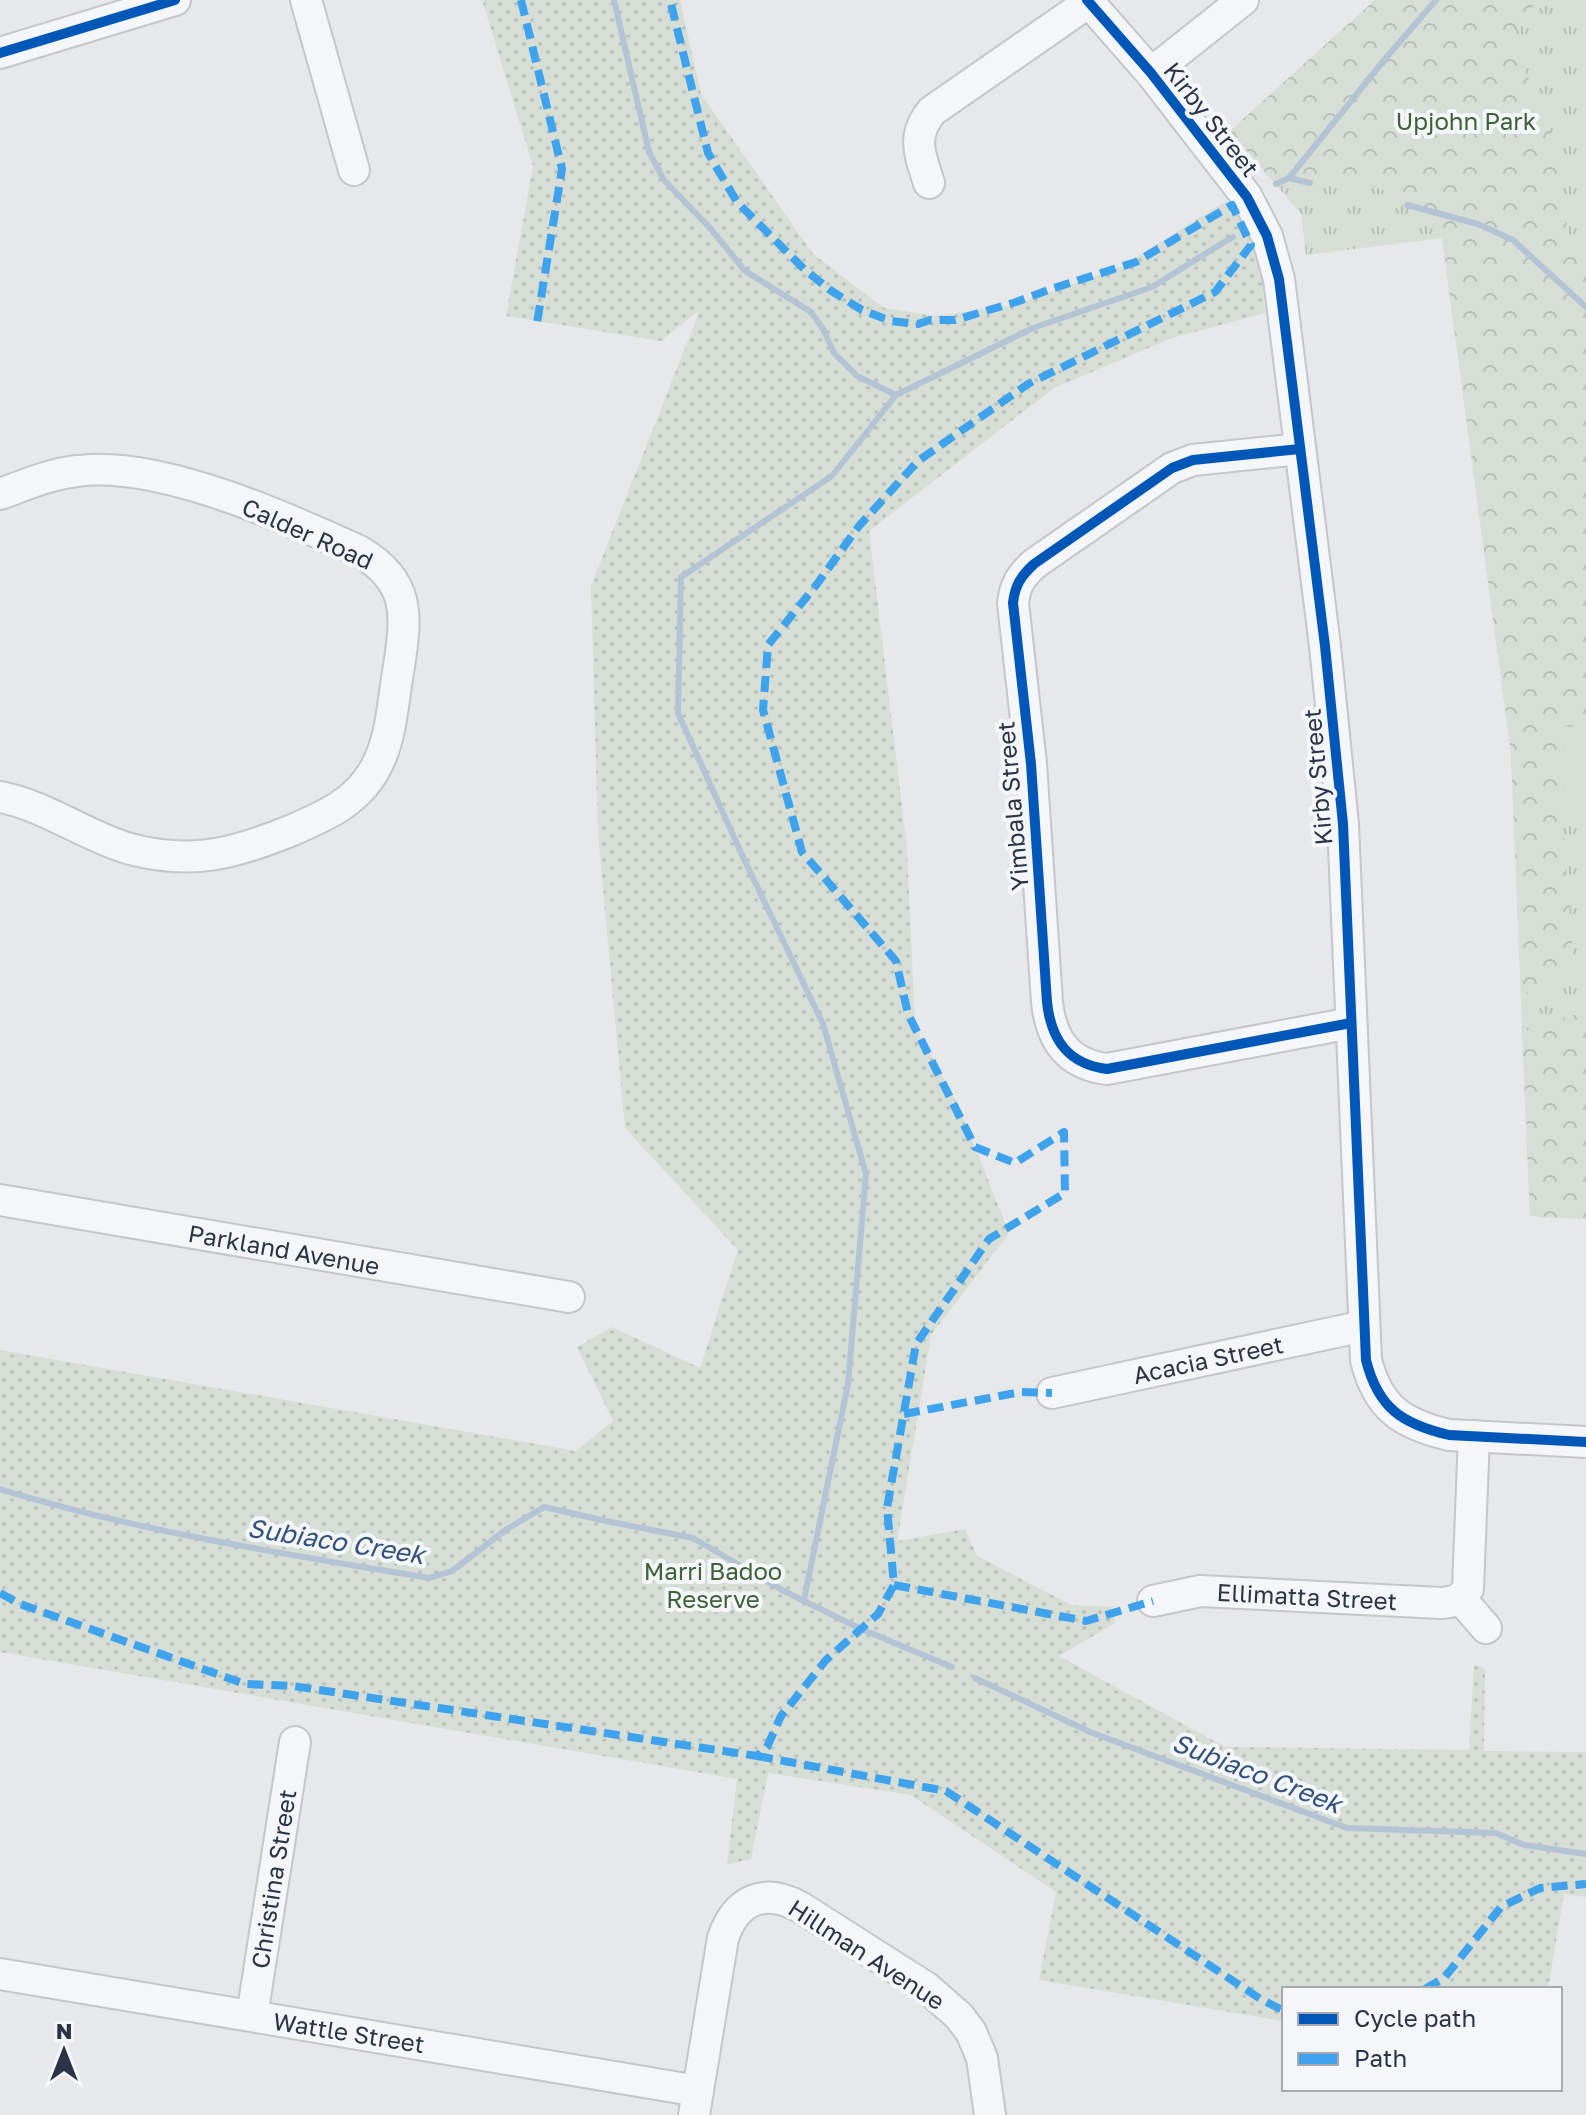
<svg xmlns="http://www.w3.org/2000/svg" width="1586" height="2115" font-family="'Golos Text',sans-serif">
<style>
.grass{fill:url(#grass-tufts)}
.forest{fill:url(#forest-crowns)}
.park{fill:url(#park-dots)}
.garden{fill:#d6ded6}
.lines{fill:none;stroke-linecap:round;stroke-linejoin:round}
.stream{stroke:#b4c4d5;stroke-width:6}
.minor-casing{stroke:#c4c6c8;stroke-width:34}
.minor{stroke:#f5f6f7;stroke-width:30}
.quiet{stroke:#3ea3ec;stroke-width:8;stroke-dasharray:16 8;stroke-linecap:butt}
.cycleway-casing{stroke:#f4f6f9;stroke-width:15}
.cycleway{stroke:#0057b8;stroke-width:10}
.labels{text-anchor:middle;dominant-baseline:central;stroke-width:8;stroke-linejoin:round;paint-order:stroke}
.street-label{font-size:24px;fill:#2b3445;stroke:#f4f6f9}
.park-label{font-size:24px;fill:#3f6138;stroke:#f4f6f9}
.water-label{font-size:26px;font-style:italic;fill:#34527a;stroke:#f4f6f9}
</style>
<defs>
<pattern id="grass-tufts" width="24" height="20" patternUnits="userSpaceOnUse" patternTransform="scale(2)"><rect width="24" height="20" fill="#d6ded6"/><path d="M3 7l-1-3M5 7V3M7 7l1-3M15 17l-1-3M17 17v-4M19 17l1-3" fill="none" stroke="#b8bfb9"/></pattern>
<pattern id="forest-crowns" width="20" height="18" patternUnits="userSpaceOnUse" patternTransform="scale(2)"><rect width="20" height="18" fill="#d6ded6"/><path d="M2 6a3 3 0 1 1 6 0M12 15a3 3 0 1 1 6 0" fill="none" stroke="#b8bfb9"/></pattern>
<pattern id="park-dots" width="8" height="8" patternUnits="userSpaceOnUse" patternTransform="scale(2)"><rect width="8" height="8" fill="#d6ded6"/><path d="M2 2h.1M6 6h.1" fill="none" stroke="#b8bfb9" stroke-width="1.8" stroke-linecap="round"/></pattern>
</defs>
<rect width="100%" height="100%" fill="#e6e8ea"/>
<path class="grass" d="M 1375,0 L 1586,0 L 1586,1219 L 1530,1216 L 1511,753 L 1442,238 L 1306,255 L 1301,214 L 1230,131 Z"/>
<g class="forest">
<path d="M 1375,0 L 1538,0 L 1509,40 L 1548,117 L 1571,248 L 1586,262 L 1586,726 L 1555,727 L 1574,966 L 1521,996 L 1511,753 L 1442,237 L 1393,194 L 1353,179 L 1322,174 L 1268,176 L 1230,131 Z"/>
<path d="M 1586,1011 L 1586,1219 L 1530,1216 L 1522,1032 Z"/>
</g>
<path class="park" d="M 482,0 L 680,0 L 701,94 L 813,254 L 884,308 L 937,316 L 1013,305 L 1121,267 L 1226,201 L 1258,238 L 1265,313 L 1172,338 L 1054,388 L 869,531 L 907,849 L 915,1026 L 959,1107 L 1009,1233 L 931,1335 L 897,1541 L 965,1529 L 977,1556 L 1071,1605 L 1112,1607 L 1115,1623 L 1059,1656 L 1225,1747 L 1469,1750 L 1474,1665 L 1485,1667 L 1484,1751 L 1586,1752 L 1586,1897 L 1564,1894 L 1548,1989 L 1284,1989 L 1284,2021 L 1039,1980 L 1056,1892 L 911,1795 L 768,1773 L 751,1859 L 727,1865 L 737,1779 L 0,1652 L 0,1350 L 576,1451 L 613,1421 L 577,1347 L 612,1327 L 700,1368 L 738,1250 L 625,1128 L 598,833 L 591,586 L 700,310 L 661,341 L 506,316 L 533,166 Z"/>
<rect class="garden" x="1564" y="734" width="22" height="66"/>
<g class="lines">
<g class="stream">
<path d="M 614,0 L 649,152 L 664,180 L 711,229 L 745,271 L 811,312 L 823,329 L 834,353 L 857,376 L 896,395 L 832,476 L 681,577 L 678,713 L 743,857 L 823,1024 L 866,1174 L 848,1384 L 804,1600"/>
<path d="M 1289,178 L 1310,183"/>
<path d="M 1276,184 L 1289,178 L 1385,59 L 1436,0"/>
<path d="M 1407,205 L 1478,224 L 1513,240 L 1586,307"/>
<path d="M 896,395 L 1033,328 L 1152,287 L 1221,244 L 1233,237"/>
<path d="M 0,1489 C 140,1532 285,1554 429,1578 L 452,1571 L 507,1529 L 544,1507 L 606,1521 L 693,1538 L 784,1591 L 861,1629 L 952,1667"/>
<path d="M 975,1678 L 1090,1732 L 1347,1828 L 1496,1833 L 1524,1845 L 1586,1854"/>
</g>
<defs>
<g id="minor">
<path d="M 306,0 L 354,170"/>
<path d="M 1087,0 L 1151,73 L 1247,197 L 1267,236 L 1279,279 L 1325,646 L 1343,824 L 1366,1360 C 1378,1408 1402,1424 1449,1435 L 1586,1442"/>
<path d="M 0,53 L 175,0"/>
<path d="M 1151,73 L 1243,0"/>
<path d="M 929,183 C 920,155 911,136 932,111 L 1089,2"/>
<path d="M 1300,449 L 1193,460 L 1172,468 L 1034,564 C 1021,576 1015,585 1013,603 L 1031,764 L 1047,1002 C 1051,1040 1068,1064 1107,1069 L 1351,1023"/>
<path d="M 0,494 C 25,485 50,474 77,471 C 158,460 285,517 359,551 C 410,581 407,614 399,666 C 393,699 392,738 376,767 C 358,802 325,816 290,831 C 233,854 192,865 130,849 C 85,836 47,806 0,797"/>
<path d="M 0,1200 L 569,1297"/>
<path d="M 1052,1393 L 1364,1326"/>
<path d="M 1461,1599 L 1486,1628"/>
<path d="M 1153,1601 L 1200,1591 L 1441,1603 C 1455,1602 1460,1600 1468,1589 L 1474,1436"/>
<path d="M 0,1974 L 698,2091"/>
<path d="M 252,2016 L 295,1742"/>
<path d="M 694,2115 L 723,1938 C 736,1900 764,1887 800,1907 L 927,1988 L 959,2016 L 971,2032 L 982,2058 L 990,2115"/>
</g>
</defs>
<use href="#minor" class="minor-casing"/>
<use href="#minor" class="minor"/>
<g class="quiet">
<path d="M 521,0 L 562,169 L 537,323"/>
<path d="M 904,1414 L 1021,1392 L 1052,1393"/>
<path d="M 894,1585 L 1086,1621 L 1153,1601"/>
<path d="M 0,1593 L 20,1604 L 245,1684 L 293,1686 L 757,1756 L 767,1747 L 781,1716 L 826,1660 L 878,1614 L 894,1585 L 887,1508 L 916,1344 L 989,1239 L 1065,1193 L 1064,1132 L 1015,1163 L 975,1147 L 908,1014 L 896,961 L 802,852 L 763,710 L 768,645 L 817,584 L 859,526 L 918,461 L 1028,384 L 1215,292 L 1251,245 L 1232,205 L 1136,262 L 1054,288 L 1016,302 L 955,320 L 930,320 L 918,324 L 891,321 L 862,310 L 830,290 L 804,269 L 737,202 L 708,153 L 670,0"/>
<path d="M 757,1756 L 946,1791 L 1259,1998 L 1284,2011"/>
<path d="M 1425,1989 L 1444,1978 L 1501,1907 L 1540,1888 L 1586,1884"/>
</g>
<defs>
<g id="cycleway">
<path d="M 1087,0 L 1151,73 L 1247,197 L 1267,236 L 1279,279 L 1325,646 L 1343,824 L 1366,1360 C 1378,1408 1402,1424 1449,1435 L 1586,1442"/>
<path d="M 0,53 L 175,0"/>
<path d="M 1300,449 L 1193,460 L 1172,468 L 1034,564 C 1021,576 1015,585 1013,603 L 1031,764 L 1047,1002 C 1051,1040 1068,1064 1107,1069 L 1351,1023"/>
</g>
</defs>
<use href="#cycleway" class="cycleway-casing"/>
<use href="#cycleway" class="cycleway"/>
</g>
<g class="labels">
<g class="street-label">
<text transform="translate(1212 119) rotate(52)">Kirby Street</text>
<text transform="translate(308 533) rotate(24)">Calder Road</text>
<text transform="translate(1317 777) rotate(-95)">Kirby Street</text>
<text transform="translate(1012 806) rotate(-95)">Yimbala Street</text>
<text transform="translate(284 1249) rotate(10)">Parkland Avenue</text>
<text transform="translate(1208 1359) rotate(-12)">Acacia Street</text>
<text transform="translate(1307 1596) rotate(3)">Ellimatta Street</text>
<text transform="translate(273 1879) rotate(-81)">Christina Street</text>
<text transform="translate(867 1954) rotate(33)">Hillman Avenue</text>
<text transform="translate(349 2032) rotate(9)">Wattle Street</text>
</g>
<g class="park-label">
<text x="1466" y="120">Upjohn Park</text>
<text x="713" y="1570">Marri Badoo<tspan x="713" dy="28">Reserve</tspan></text>
</g>
<g class="water-label">
<text transform="translate(336 1541) rotate(9)">Subiaco Creek</text>
<text transform="translate(1257 1773) rotate(21)">Subiaco Creek</text>
</g>
</g>
<rect x="1282" y="1987" width="280" height="104" fill="#f4f6f9" stroke="#a4a8b1" stroke-width="2"/>
<rect x="1298" y="2013" width="40" height="12" fill="#0057b8" stroke="#a4a8b1" stroke-width="2"/>
<text x="1354" y="2027" font-size="24" fill="#2b3445">Cycle path</text>
<rect x="1298" y="2053" width="40" height="12" fill="#3ea3ec" stroke="#a4a8b1" stroke-width="2"/>
<text x="1354" y="2067" font-size="24" fill="#2b3445">Path</text>
<g transform="translate(64 2051)" stroke="#f4f6f9" stroke-width="6" paint-order="stroke">
<path d="M0-6L14 30L0 20L-14 30Z" fill="#2b3445"/>
<text y="-12" font-size="22" font-weight="bold" text-anchor="middle" fill="#2b3445">N</text>
</g>
</svg>
